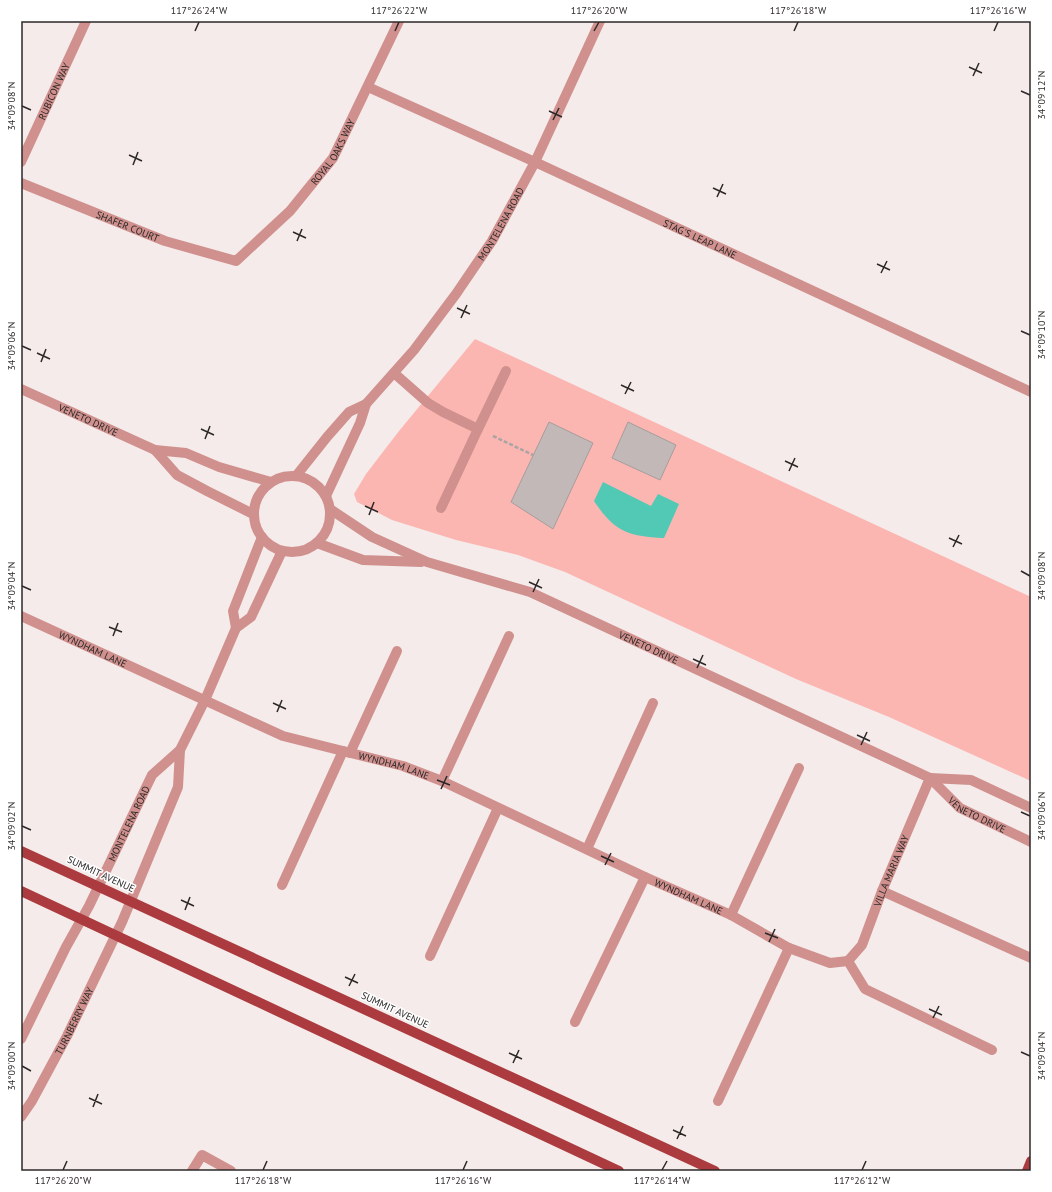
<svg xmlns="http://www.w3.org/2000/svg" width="1052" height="1192" font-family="'PT Sans',sans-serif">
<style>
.green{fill:#fbb6b2}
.water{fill:#51c9b4}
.building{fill:#c2b8b7;stroke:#a69d9c}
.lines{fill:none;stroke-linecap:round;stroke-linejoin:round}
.path{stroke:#aca4a3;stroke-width:2.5;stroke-dasharray:4 2;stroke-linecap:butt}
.minor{stroke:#d0918e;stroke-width:10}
.major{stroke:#ab3b3e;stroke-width:10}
.ticks{fill:none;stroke:#2c2828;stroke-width:1.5}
.labels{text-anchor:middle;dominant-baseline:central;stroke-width:3;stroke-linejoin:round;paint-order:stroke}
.street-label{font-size:10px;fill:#2c2828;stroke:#fff}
.neatline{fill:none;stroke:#2c2828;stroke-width:1.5}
.ticks-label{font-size:10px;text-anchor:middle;fill:#2c2828}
</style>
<rect width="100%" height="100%" fill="#f5ebea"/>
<path class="green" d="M 475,339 L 1031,597 L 1031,781 L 889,717 L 796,679 L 565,572 L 518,555 L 456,540 L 392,520 L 357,502 L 354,494 L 366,474 L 399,431 Z"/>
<path class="water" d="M 603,482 L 651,506 L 658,494 L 679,504 L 664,538 C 627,536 615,532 594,501 Z"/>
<g class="building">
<path d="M 549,422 L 593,443 L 553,529 L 511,502 Z"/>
<path d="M 628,422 L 676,445 L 660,480 L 612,458 Z"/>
</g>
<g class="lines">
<path class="path" d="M 493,436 L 533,455"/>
<g class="minor">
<path id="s1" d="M 368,87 L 535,162 L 1031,392"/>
<path id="s2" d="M 21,162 L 86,21"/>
<path id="s3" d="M 21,183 L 165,241 L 236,261 L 290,211 L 333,158 L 399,21"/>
<path d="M 394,373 L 428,403 L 443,412 L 478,429 L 441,508"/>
<path id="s4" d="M 21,389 L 155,450 L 186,453 L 219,467 L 271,482"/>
<path d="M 478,429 L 506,371"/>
<path d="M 155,450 L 177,475 L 207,491 L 253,514"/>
<circle cx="292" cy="514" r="38"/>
<path d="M 296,476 L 327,437 L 349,412 L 366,404"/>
<path id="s5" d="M 326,496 L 360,423 L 366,404 L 414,350 L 456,294 L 492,241 L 535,162 L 600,21"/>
<path id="s6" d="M 330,509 L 372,537 L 427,562 L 530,592 L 930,778 L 960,808 L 1031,842"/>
<path d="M 317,543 L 363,560 L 421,562"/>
<path id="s7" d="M 21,616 L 283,736 L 403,766 L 442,781 L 645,877 L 731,915 L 789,948 L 830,963 L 848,961"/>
<path d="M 236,628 L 233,611 L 262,537"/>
<path d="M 350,753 L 397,651"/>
<path d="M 930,778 L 971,780 L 1031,808"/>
<path d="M 442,781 L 509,636"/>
<path d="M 587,849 L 653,703"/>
<path d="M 282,885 L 343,751"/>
<path d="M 882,891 L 1031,958"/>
<path d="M 731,915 L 799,768"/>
<path d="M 430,956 L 498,808"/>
<path id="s8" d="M 848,961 L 862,945 L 882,891 L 930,778"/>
<path d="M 848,961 L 865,989 L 992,1050"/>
<path d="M 575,1022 L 645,877"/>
<path id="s9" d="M 21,1039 L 66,947 L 89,906 L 152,775 L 180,750 L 205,700 L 236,628 L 251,617 L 282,551"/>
<path d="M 718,1101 L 789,948"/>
<path id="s10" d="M 21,1117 L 32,1101 L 67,1036 L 122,922 L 178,787 L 180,750"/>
<path d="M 192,1171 L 202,1155 L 231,1171"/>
</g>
<g class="major">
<path d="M 21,851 L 715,1171"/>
<path d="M 21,891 L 619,1171"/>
<path d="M 1027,1171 L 1031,1161"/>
</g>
</g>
<path class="ticks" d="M 195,31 L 199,22M 395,31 L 399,22M 594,31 L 599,22M 794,31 L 798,22M 994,31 L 998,22M 969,67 L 982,73M 973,76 L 979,63M 1021,91 L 1030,95M 22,106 L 31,110M 549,111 L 562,117M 553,120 L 559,108M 129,155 L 142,161M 133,165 L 138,152M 713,188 L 726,194M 717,197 L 723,184M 293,232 L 306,238M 297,241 L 302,229M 877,264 L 890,270M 881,273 L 887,261M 457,308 L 470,314M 461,318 L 467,305M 1021,331 L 1030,335M 22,346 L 31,350M 37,353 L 50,359M 41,362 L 46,349M 621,385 L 634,391M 625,394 L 631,382M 201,429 L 214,435M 205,439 L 210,426M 785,461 L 798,467M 789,471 L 795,458M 365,506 L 378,512M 369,515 L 374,502M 949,538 L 962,544M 953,547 L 959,535M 1021,571 L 1030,576M 529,582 L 542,588M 22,586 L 31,590M 533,592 L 539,579M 109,627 L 122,632M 113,636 L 118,623M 693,659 L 706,665M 697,668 L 703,655M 273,703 L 286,709M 277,712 L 282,700M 857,735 L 870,741M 861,745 L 867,732M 437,780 L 450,785M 441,789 L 447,776M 1021,812 L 1030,816M 22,826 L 31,830M 601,856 L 614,862M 605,865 L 611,853M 181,900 L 194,906M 185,910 L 190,897M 765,933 L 778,938M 769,942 L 775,929M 345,977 L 358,983M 349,986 L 355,974M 929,1009 L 942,1015M 933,1018 L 939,1006M 1021,1052 L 1030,1056M 509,1053 L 522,1059M 513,1063 L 519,1050M 22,1066 L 31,1071M 89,1098 L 102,1104M 93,1107 L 98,1094M 673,1130 L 686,1136M 677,1139 L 683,1126M 63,1170 L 67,1161M 263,1170 L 267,1161M 463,1170 L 467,1161M 662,1170 L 667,1161M 862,1170 L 866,1161"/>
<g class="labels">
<g class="street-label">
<text stroke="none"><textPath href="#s2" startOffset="78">RUBICON WAY</textPath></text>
<text stroke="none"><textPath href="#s3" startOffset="376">ROYAL OAKS WAY</textPath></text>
<text stroke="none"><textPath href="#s5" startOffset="326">MONTELENA ROAD</textPath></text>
<text stroke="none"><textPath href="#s3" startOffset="115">SHAFER COURT</textPath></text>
<text stroke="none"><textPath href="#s1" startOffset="365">STAG'S LEAP LANE</textPath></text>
<text stroke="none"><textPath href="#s4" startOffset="74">VENETO DRIVE</textPath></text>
<text stroke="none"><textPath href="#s6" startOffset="349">VENETO DRIVE</textPath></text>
<text stroke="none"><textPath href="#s7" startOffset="79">WYNDHAM LANE</textPath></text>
<text stroke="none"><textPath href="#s7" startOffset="403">WYNDHAM LANE</textPath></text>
<text stroke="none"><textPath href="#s6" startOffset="720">VENETO DRIVE</textPath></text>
<text stroke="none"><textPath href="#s9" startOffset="241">MONTELENA ROAD</textPath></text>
<text stroke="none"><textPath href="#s8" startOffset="101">VILLA MARIA WAY</textPath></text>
<text transform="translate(101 874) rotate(25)">SUMMIT AVENUE</text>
<text stroke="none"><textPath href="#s7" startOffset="726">WYNDHAM LANE</textPath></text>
<text transform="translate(395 1010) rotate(25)">SUMMIT AVENUE</text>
<text stroke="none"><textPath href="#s10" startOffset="110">TURNBERRY WAY</textPath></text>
</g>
</g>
<rect width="1052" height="1192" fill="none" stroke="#ffffff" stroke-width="44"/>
<rect x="22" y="22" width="1008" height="1148" class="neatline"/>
<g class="ticks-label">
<text x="199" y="14">117°26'24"W</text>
<text x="399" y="14">117°26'22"W</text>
<text x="599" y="14">117°26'20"W</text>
<text x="798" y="14">117°26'18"W</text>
<text x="998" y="14">117°26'16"W</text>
<text transform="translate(1041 95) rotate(-90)" y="4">34°09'12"N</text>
<text transform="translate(11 106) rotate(-90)" y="4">34°09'08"N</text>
<text transform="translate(1041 335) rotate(-90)" y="4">34°09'10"N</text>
<text transform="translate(11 346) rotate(-90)" y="4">34°09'06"N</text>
<text transform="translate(1041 576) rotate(-90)" y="4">34°09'08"N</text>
<text transform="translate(11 586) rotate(-90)" y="4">34°09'04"N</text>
<text transform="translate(1041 816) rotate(-90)" y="4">34°09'06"N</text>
<text transform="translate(11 826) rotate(-90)" y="4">34°09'02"N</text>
<text transform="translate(1041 1056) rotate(-90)" y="4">34°09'04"N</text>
<text transform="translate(11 1066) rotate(-90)" y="4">34°09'00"N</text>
<text x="63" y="1184">117°26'20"W</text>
<text x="263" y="1184">117°26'18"W</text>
<text x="463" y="1184">117°26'16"W</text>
<text x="662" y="1184">117°26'14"W</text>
<text x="862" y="1184">117°26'12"W</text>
</g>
</svg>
